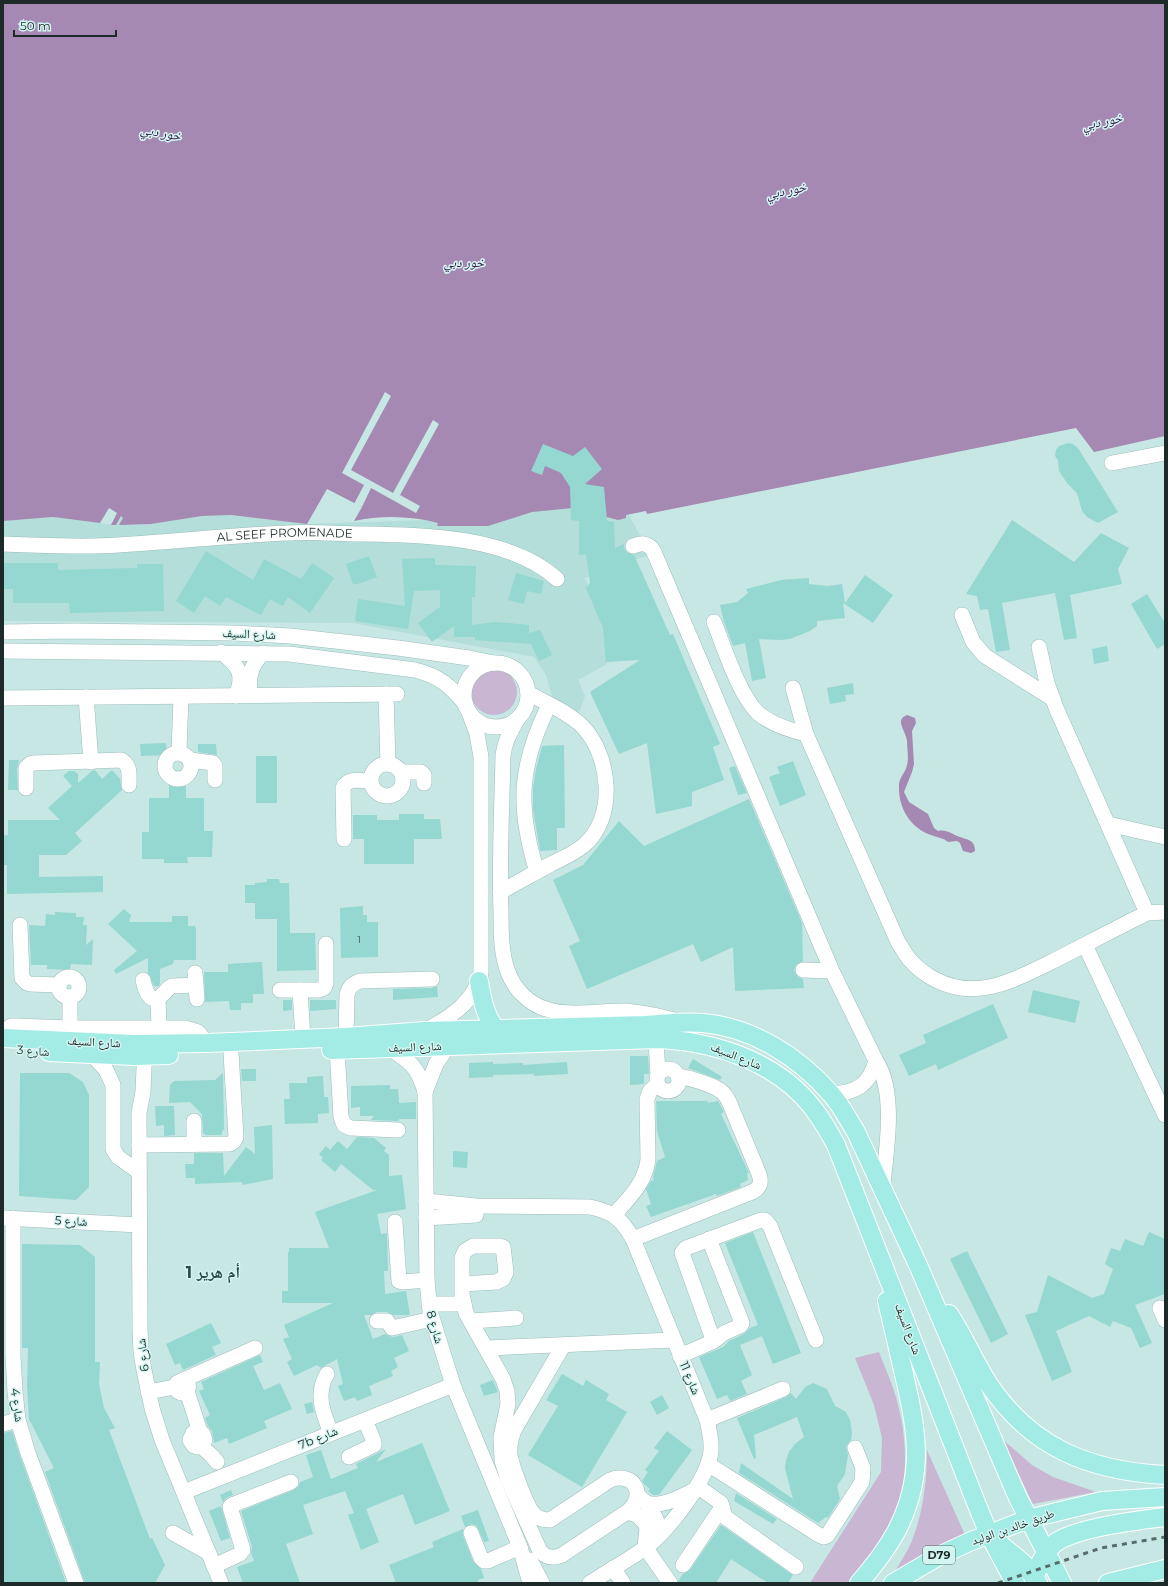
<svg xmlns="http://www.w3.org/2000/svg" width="1168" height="1586" viewBox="0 0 1168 1586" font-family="Montserrat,'Noto Naskh Arabic',sans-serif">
<rect width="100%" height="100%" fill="#c6e7e3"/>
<!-- built -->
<path fill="#b3ded9" d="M588,442L651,555L615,565L585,578L603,620L607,664L578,680L585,696L580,710L570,713L557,704L552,696L546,675L534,657L353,623L3,621V521L53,517L115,525L120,516L123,518L120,525L151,524L202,516L231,515L307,524L486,518Z"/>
<!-- green -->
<path fill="#c9b6d3" d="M471 692a23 23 0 1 1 46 0a23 23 0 1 1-46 0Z
M879,1352C884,1366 891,1380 895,1394C911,1448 909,1499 880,1547C872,1560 861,1571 851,1583H810L881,1472L882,1438L874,1405L855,1358Z
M1001,1438L1032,1465L1053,1477L1096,1492L1033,1504Z
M927,1450L965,1535L896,1570C901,1561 907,1552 911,1543C923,1514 927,1482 927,1450Z"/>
<!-- water -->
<path fill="#a589b3" d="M3,3H1165V436L1094,452L1076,428L647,514L646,511L626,515V518L618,520L573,508L532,512L488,526H437L438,523C411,516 382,515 354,521L362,507L327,489L307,524L231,515L202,516L151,524L119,525L123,518L121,516L116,525H111L117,513L109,508L100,523L53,517L3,521Z
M907,715L915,718L916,723L912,731L914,764L912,772L904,792L909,802L928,814L934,828L938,831C947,829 951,834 960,837C968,840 975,840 975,851L971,853L963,851L960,843L957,841C954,841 950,842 948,842C946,841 945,839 943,839C938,837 933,836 928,834C908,825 898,806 899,784C900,776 906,772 907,765C909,758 907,748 907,741C906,731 894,720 907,715Z"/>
<!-- pier -->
<path fill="#c6e7e3" d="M385,392L391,396L351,470L393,493L433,420L439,424L400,495L420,506L416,513L371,488L362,507L354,504L364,485L342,473Z"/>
<!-- building -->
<path fill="#95d7d1" d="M1068,443L1073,444L1078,448L1118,512L1098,523L1087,517L1082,511L1077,493L1067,483L1059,471L1058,460L1055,456L1056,450L1059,446Z
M543,444L573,456L585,447L602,469L585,484L604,487L607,521L614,522L615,548L624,544V549L627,553L634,555L670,635L673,634L720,744L713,747L724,780L692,792V806L656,814L647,743L619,754L590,692L640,660L606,662L603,628L586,588L590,583L586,554L579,555V521L571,520L570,487L561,473L545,466L542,475L531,471Z
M1012,520L1074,562L1101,533L1129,548L1118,569L1122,584L1070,595L1077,638L1064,640L1055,593L1002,603L1010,650L996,652L988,609L980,610L977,596L966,594Z
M206,551L253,580L264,559L301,579L312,563L334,578L310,613L288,597L283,606L270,599L261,615L226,597L220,606L205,596L194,613L176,601Z
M369,556L377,577L358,584H353L346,564Z
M435,558V565L476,566L475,597H472V625L496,622L529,625V633L540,630L552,655L539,661L531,644L475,640V637H454V626L432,642L418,623L440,607V590L414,591L408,629L355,621L358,599L405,606L402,559Z
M3,563H58V570L137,568V564H163L164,611L70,613L69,603H13V589H3Z
M516,573L544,581L541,594L527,591L524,604L508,600Z
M865,575L893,595L873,623L843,603L845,618L817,621V626L810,631L790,639L780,640L759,639L766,678L752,681L745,643L733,646L724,622L720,605L737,602L748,593L746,589L754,587L781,580L809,578V584L827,586L842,584L845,603Z
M1147,594L1165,623V644L1157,649L1131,604Z
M1107,646L1109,661L1094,664L1092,649Z
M853,683L854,694L845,695L846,701L830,704L827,688Z
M166,743L167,755L141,756L140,744Z
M198,744H216L217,755L198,752Z
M564,745L565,828H557V850L540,851L533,809V788L536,769L542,746Z
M256,756H277V803H256Z
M9,760H19L17,768L18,790H8Z
M793,761L806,795L780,806L769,777L780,773L777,767Z
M735,766L747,793L738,795L729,768Z
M95,770L102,779L112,770L120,779L122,790L75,833L82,841L66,855H39V877L103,876V892L7,894V865H4V835H8V820H60L48,808L72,786L63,776L69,771H74L78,774V783L92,771Z
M169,783H182V786H186V798H204V831H213L212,857H187L188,863H164V859H142V832H149V798H169Z
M749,799L802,923L803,961L796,965L794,970L798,977L803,979L804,988L735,991L733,947L701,962L693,944L587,989L569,946L580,941L553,880L583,865L619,821L644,846Z
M399,814H424V819H440L442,839H414V864H364V839H353V815H377V820H399Z
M267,879H279L280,883H289L290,933H315L316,970L277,971V919H255V903H245V885H255V883L267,882Z
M363,906V915H367V922H378V957L341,958L340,908Z
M124,909L131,915L129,922H172V916H188V926H195L196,930V960H174L173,964L160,969V984L159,986H154L148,973V958L116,974L114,970L137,951L108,924Z
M55,912L76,913V917H84L83,925H87L86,945L93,939L92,965L71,964L70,970L47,969V965H31L29,925L45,926L46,914L55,915Z
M262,962L264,994H253V1003H241V1010H230L229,1001L205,1002L204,972H228V964Z
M437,986L438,997L393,1000V989L432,988Z
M1033,990L1080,1001L1075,1023L1028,1012Z
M283,1000H292V1010L283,1011Z
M310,1000H336V1009L310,1011Z
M993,1004L1008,1038L938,1070L936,1064L909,1076L899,1055L926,1043L923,1035Z
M630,1056H648L649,1074H644V1084L630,1085Z
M693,1059L722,1077L720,1080L688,1068Z
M493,1062V1064L523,1063V1065L567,1062L568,1074L534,1076V1074L493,1075V1077L469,1078V1063Z
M241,1069H256V1081H242Z
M20,1073H69L83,1082L89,1095V1187L76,1200L19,1196Z
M223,1073L224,1129L222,1132V1135H206L203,1133L202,1114L190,1102L169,1103L170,1085L174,1081L215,1080Z
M323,1076L324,1097H328L329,1113L318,1114V1123L285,1124L284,1099H290L289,1083H307V1077Z
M390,1085V1089H398L399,1103L416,1102V1119H399V1121L371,1120L374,1116H360V1107L351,1108V1086Z
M656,1101H708L707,1103L718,1101L724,1112L721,1114L749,1173H747L748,1180L740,1184L741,1187L717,1196L716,1194L651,1217L646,1206L651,1204L646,1189L651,1181L654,1180L653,1177L657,1161L665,1157L657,1131Z
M155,1106H174L175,1135L164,1136V1125L156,1126Z
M272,1125L273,1179L242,1185V1182L195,1184V1178H186L185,1164H194V1153H223L224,1176L246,1147L255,1154L254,1127Z
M357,1137L374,1138L386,1148L384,1151L389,1155V1176L402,1175L406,1209L377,1214L381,1234L387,1233L388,1271H384L385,1294L406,1291L410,1315H393L387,1312H377L371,1315H364L373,1339L385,1334L389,1336L394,1337L402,1335L409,1351L394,1358L398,1367L391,1371L393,1376L369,1386L372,1395L357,1401L355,1397L344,1401L338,1386L343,1384L337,1359L321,1368L317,1365L294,1376L287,1362L292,1359L283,1339L289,1337L284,1325L333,1303H282V1291H288V1252H289V1248H329L315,1212L377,1190H373L341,1164L335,1172L321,1160L323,1158L319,1154L326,1146L330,1150L338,1141L347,1149Z
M453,1151L468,1152L467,1168L453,1167Z
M753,1232L801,1353L773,1364L762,1336L740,1345L752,1375L741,1381L747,1394L730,1401L727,1395L717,1399L699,1357L723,1347L729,1341L744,1334L750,1328L758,1325L725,1243Z
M1149,1232L1165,1239V1294L1135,1305L1152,1343L1140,1348L1131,1328L1113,1321L1110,1327L1089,1316L1056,1331L1072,1372L1052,1381L1025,1315L1037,1312L1048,1275L1092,1298L1104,1294L1113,1269L1105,1264L1111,1248L1120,1251L1125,1239L1143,1246Z
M3,1244H4L3,1348Z
M22,1244L80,1245L95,1257V1362H100L99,1384L104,1408L115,1428L109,1430L150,1539L152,1538L165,1565L155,1583H85L45,1472L54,1468L29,1419L27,1386L28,1348H22Z
M967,1251L1008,1334L991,1343L950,1259Z
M211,1323L221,1343L212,1347L216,1355L183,1370L180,1363L175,1365L166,1344Z
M260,1355L263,1362L253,1366L264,1390L280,1383L292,1409L264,1421L267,1428L229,1444L227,1438L214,1443L212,1431L208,1426L205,1418L210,1415L199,1391L204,1389L201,1382Z
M562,1374L583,1386L586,1380L609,1394L606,1400L627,1412L582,1487L528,1455L558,1406L546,1400Z
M493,1380L498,1392L484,1396L480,1385Z
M813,1383L827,1389L835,1406L846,1412L850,1420L852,1433L851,1440L846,1446L848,1455L845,1474L837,1486L840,1499L828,1518L826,1517L818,1523L739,1473L741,1463L793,1499L785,1468L786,1460L789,1452L795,1444L804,1437L797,1417L754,1435L756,1458L754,1459L737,1418L786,1397L791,1393L796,1399L805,1387Z
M662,1395L669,1408L657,1415L650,1402Z
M312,1402L314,1412L307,1414L304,1404Z
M12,1431L20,1456L66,1583H3V1433Z
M667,1431L692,1450L659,1495H653L648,1491L650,1489L644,1484L642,1481L648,1472L645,1470L659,1451L654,1448Z
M422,1443L450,1511L415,1525L403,1494L366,1509L379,1542L361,1550L348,1515L354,1513L345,1491L303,1505L313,1534L286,1544L300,1583H243L237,1567L254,1561L251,1553L252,1547L241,1511L294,1490L298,1487L300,1482L313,1477L306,1455L321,1450L331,1479L358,1468L356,1464L386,1449L376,1462Z
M231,1490L233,1495L226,1498L223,1502L220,1495Z
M736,1493L777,1519L773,1524L734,1501Z
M221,1506L230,1538L221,1541L209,1511Z
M478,1510L489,1541L484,1542L477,1526L472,1524L465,1527L461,1516Z
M721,1525L793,1575L788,1583H768L731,1559L716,1583H679L678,1581L683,1574L690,1570Z
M463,1529V1536L473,1561L481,1569L484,1578L478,1580L479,1583H396L389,1565L434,1547L432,1542Z"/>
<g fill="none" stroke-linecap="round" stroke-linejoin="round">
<defs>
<g id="minor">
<path d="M1112,463L1165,453"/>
<path id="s1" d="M3,544C41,545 80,548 118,545C175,542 231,535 287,533C313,531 338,534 363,534C423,535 510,536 557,579"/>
<path d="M633,546C641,543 647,542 653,550L832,971L876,1061C897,1093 886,1154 882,1191"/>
<path d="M962,615L973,642L985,656L1053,699"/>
<path d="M714,622C724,647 739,695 758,713C771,724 789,730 806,734"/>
<path d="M3,632L73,631L234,633L290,636L398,648L469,658L494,663"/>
<path d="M1039,647L1047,683L1057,710L1147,913"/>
<path d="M3,651L289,654L415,670C439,676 451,686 466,705"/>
<path d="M221,652C239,666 245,674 236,696"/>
<circle cx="496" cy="695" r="32"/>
<path d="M793,688L806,734L898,942C902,948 905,954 910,960C917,968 926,975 936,980C977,1001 1014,980 1051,962C1079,948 1107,933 1135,919L1147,913L1165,912"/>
<path d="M250,693C248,675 251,666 263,653"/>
<path d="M386,694L388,764"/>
<path d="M86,697L91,762"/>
<path d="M3,698L397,694"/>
<path d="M518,718C511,731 505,740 503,755C502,807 499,860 501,912C501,932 501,954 508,972C514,989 529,1004 546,1009C570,1017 599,1011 624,1011C642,1012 658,1016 675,1020"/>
<path d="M179,752L181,697"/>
<circle cx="178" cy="766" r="13"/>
<path d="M190,760L213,763L215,766V780"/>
<circle cx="387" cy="780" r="16"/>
<path d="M401,772H421L424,775V783"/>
<path d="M26,788V768L30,764L33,763L121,760C131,765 129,775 129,785"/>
<path d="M1108,824L1165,837"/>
<path d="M344,839L343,788C348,777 360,781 370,781"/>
<path d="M537,872C517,807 519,766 549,705"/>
<path d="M500,892C517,883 534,873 551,864C561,859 573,854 583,846C617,819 611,755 582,726C568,712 544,702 528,693"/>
<path d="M20,925L22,978L27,983L30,984L59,985"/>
<path d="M1085,945L1165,1115"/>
<path d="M803,970L832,971"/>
<path d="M195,973L197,999"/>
<circle cx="69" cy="987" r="10"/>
<path d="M143,980C145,989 150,1007 162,995C166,992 167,988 172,986L196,985"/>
<path d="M280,990H319L324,988L326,983V944"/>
<path d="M300,990L303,1039"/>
<path d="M70,997V1028"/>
<path d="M158,999L159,1027"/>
<path d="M425,1031C450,1017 474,1003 481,973V757L477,734L469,712"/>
<path d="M3,1032L11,1026H16L70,1028H185L198,1032L207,1043"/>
<path d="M346,1037L347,995C349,987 352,984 360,981L432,979"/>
<path d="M656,1039L658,1075"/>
<path d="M145,1045L143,1092L139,1113L140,1327L141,1352L144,1370L152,1408L162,1440L221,1583"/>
<path d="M389,1048C410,1061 418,1067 425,1092L427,1280L430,1311L453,1385L520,1547L530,1583"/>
<path d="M337,1049L341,1117L344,1125L351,1128L398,1130"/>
<path d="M92,1055L106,1070L113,1085V1149L118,1157L139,1172"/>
<circle cx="668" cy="1080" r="11"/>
<path d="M425,1092L436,1064L448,1046"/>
<path d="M831,1094C855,1093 869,1086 876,1061"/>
<path d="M194,1144V1121"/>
<path d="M139,1145L230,1144L234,1141L236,1137L231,1053"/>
<path d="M426,1201L476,1206L590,1207C613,1212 622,1219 633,1239L707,1420C709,1430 712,1440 711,1451C708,1480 668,1531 645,1548C627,1561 608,1571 590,1583"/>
<path d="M614,1215C629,1198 645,1183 648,1160L647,1099L650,1091L657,1085"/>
<path d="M4,1218L139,1225"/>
<path d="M13,1218V1356L15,1391L18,1420L28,1453L76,1583"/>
<path d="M426,1218L476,1215"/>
<path d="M395,1222L399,1281L402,1282L427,1280"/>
<path d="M633,1239L752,1192C760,1188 762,1183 759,1174L730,1104C728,1099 725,1094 721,1091C711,1084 690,1078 678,1076"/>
<path d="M462,1284L496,1282L503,1279L506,1272L503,1247L500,1246H473L465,1251L462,1258V1294L466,1313L503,1379L507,1391L508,1404L501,1437L502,1460L508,1480L540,1551C547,1558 553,1559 562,1555L627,1512C647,1496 635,1471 610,1480L550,1520C544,1520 538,1519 533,1513C526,1505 512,1466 510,1455C509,1446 511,1438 514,1430L563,1346"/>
<path d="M429,1304H464"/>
<path d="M1160,1308L1165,1320"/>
<path d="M377,1321H387L392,1328L432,1319"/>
<path d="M471,1321L516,1318"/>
<path d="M711,1334L682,1253L686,1248L761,1220H765L770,1226L816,1340"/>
<path d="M487,1348L674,1340"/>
<path d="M680,1356L714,1341L724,1333L740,1326L742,1323L709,1239"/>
<path d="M327,1374C315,1394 323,1413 331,1433"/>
<path d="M183,1380L255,1348"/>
<path d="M187,1391C181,1396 174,1391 177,1383L183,1380C188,1382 190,1386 187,1391L200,1432"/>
<path d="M148,1392L175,1387"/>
<path d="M707,1420L783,1389"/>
<path d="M3,1424L18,1420"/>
<path d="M201,1446L205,1440L203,1434L200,1432L193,1433L190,1440L194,1446L197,1447L201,1446L211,1455L217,1462"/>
<path d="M349,1457L374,1445V1442L365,1420"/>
<path d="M708,1464L819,1535L824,1537L827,1536L862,1482L863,1468L855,1448"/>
<path d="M697,1486L721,1503L725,1517L796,1567"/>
<path d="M184,1492L453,1385"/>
<path d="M638,1495C640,1497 642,1500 645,1502C658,1509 681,1497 692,1491"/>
<path d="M646,1502L655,1517L661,1533"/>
<path d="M627,1512L637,1515L645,1523L647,1529L645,1547L670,1583"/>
<path d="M173,1533L209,1553"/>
<path d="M471,1533L481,1558L484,1561H488L520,1547"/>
<path d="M530,1560L542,1583"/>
<path d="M683,1565L722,1507"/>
<path d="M214,1566L240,1554L243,1550L230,1507L232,1505L291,1482"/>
<path d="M613,1568L623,1583"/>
</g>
<path id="major" d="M479,981C482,1001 486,1020 501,1036
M3,1038L134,1044L207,1043L346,1037L425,1031L645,1025C665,1024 683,1021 703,1023C752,1027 799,1057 831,1094C841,1105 848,1119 856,1132L918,1265L1018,1498L1062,1583
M331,1050L656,1039C714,1041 776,1061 813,1108C822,1120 829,1132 836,1145L977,1505L989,1534L1015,1583
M49,1052L134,1056L169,1055
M949,1314C964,1337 974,1361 988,1383C1031,1448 1090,1471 1165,1475
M994,1539L1023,1563L1038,1583
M859,1583C873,1567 886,1550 896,1532C927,1473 916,1426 902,1366C897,1344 892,1322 887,1301
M893,1583L939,1556L969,1542L1028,1519L1102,1501L1165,1497
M1034,1583C1036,1569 1044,1552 1055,1543C1075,1528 1139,1520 1165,1517
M1108,1583L1165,1569"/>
</defs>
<!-- minor casing -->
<use href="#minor" stroke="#9dbeba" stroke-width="16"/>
<!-- major casing -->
<use href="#major" stroke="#fff" stroke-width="20"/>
<!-- minor -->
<use href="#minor" stroke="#fff" stroke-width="15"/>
<!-- major -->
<use href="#major" stroke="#a3ece6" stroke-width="18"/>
<!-- rail -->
<path stroke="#586c6a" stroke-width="3" stroke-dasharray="5 5" stroke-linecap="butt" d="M998,1583L1101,1548L1165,1537"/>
</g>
<g text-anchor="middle" stroke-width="3" stroke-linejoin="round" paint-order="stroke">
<!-- number labels -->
<g font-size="10" fill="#3b5553">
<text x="359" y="943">1</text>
</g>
<!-- shield labels -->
<rect fill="#d3f5f1" stroke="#546765" stroke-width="1" x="923" y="1546" width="32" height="18" rx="3"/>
<g font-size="11" font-weight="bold" fill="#1d2a29">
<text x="939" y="1559">D79</text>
</g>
<!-- street labels -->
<g font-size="12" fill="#1d2a29" stroke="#d3f5f1">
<text dy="4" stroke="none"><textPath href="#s1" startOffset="282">AL SEEF PROMENADE</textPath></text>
<text transform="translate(249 634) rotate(2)" y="4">شارع السيف</text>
<text transform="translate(94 1042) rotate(3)" y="4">شارع السيف</text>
<text transform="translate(415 1047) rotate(-2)" y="4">شارع السيف</text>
<text transform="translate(33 1051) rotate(4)" y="4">شارع 3</text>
<text transform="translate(736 1056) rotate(22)" y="4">شارع السيف</text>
<text transform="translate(71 1221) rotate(3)" y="4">شارع 5</text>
<text transform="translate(435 1327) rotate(74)" y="4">شارع 8</text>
<text transform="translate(908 1329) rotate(69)" y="4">شارع السيف</text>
<text transform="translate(143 1355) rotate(-96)" y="4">شارع 6</text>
<text transform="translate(690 1378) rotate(67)" y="4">شارع 11</text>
<text transform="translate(17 1405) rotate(82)" y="4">شارع 4</text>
<text transform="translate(318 1438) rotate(-22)" y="4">7b شارع</text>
<text transform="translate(1013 1527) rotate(-19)" y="4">طريق خالد بن الوليد</text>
</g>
<!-- water labels -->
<g font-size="13" font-style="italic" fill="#3c174b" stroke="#d3f5f1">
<text transform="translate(1102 121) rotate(-12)" y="5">خور دبي</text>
<text transform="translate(161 132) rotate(10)" y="5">خور دبي</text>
<text transform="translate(786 190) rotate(-12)" y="5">خور دبي</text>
<text x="464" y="267">خور دبي</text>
</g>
<!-- district labels -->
<g font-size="16" font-weight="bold" fill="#2a4845" stroke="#d3f5f1">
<text x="213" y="1278">أم هرير 1</text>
</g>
</g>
<!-- border -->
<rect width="1168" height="1586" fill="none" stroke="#1d2a29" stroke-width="8"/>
<!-- scale -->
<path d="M14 30v6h102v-6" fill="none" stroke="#1d2a29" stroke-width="2"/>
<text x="20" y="30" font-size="12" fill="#1d2a29" stroke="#d3f5f1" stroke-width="3" paint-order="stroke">50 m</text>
</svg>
